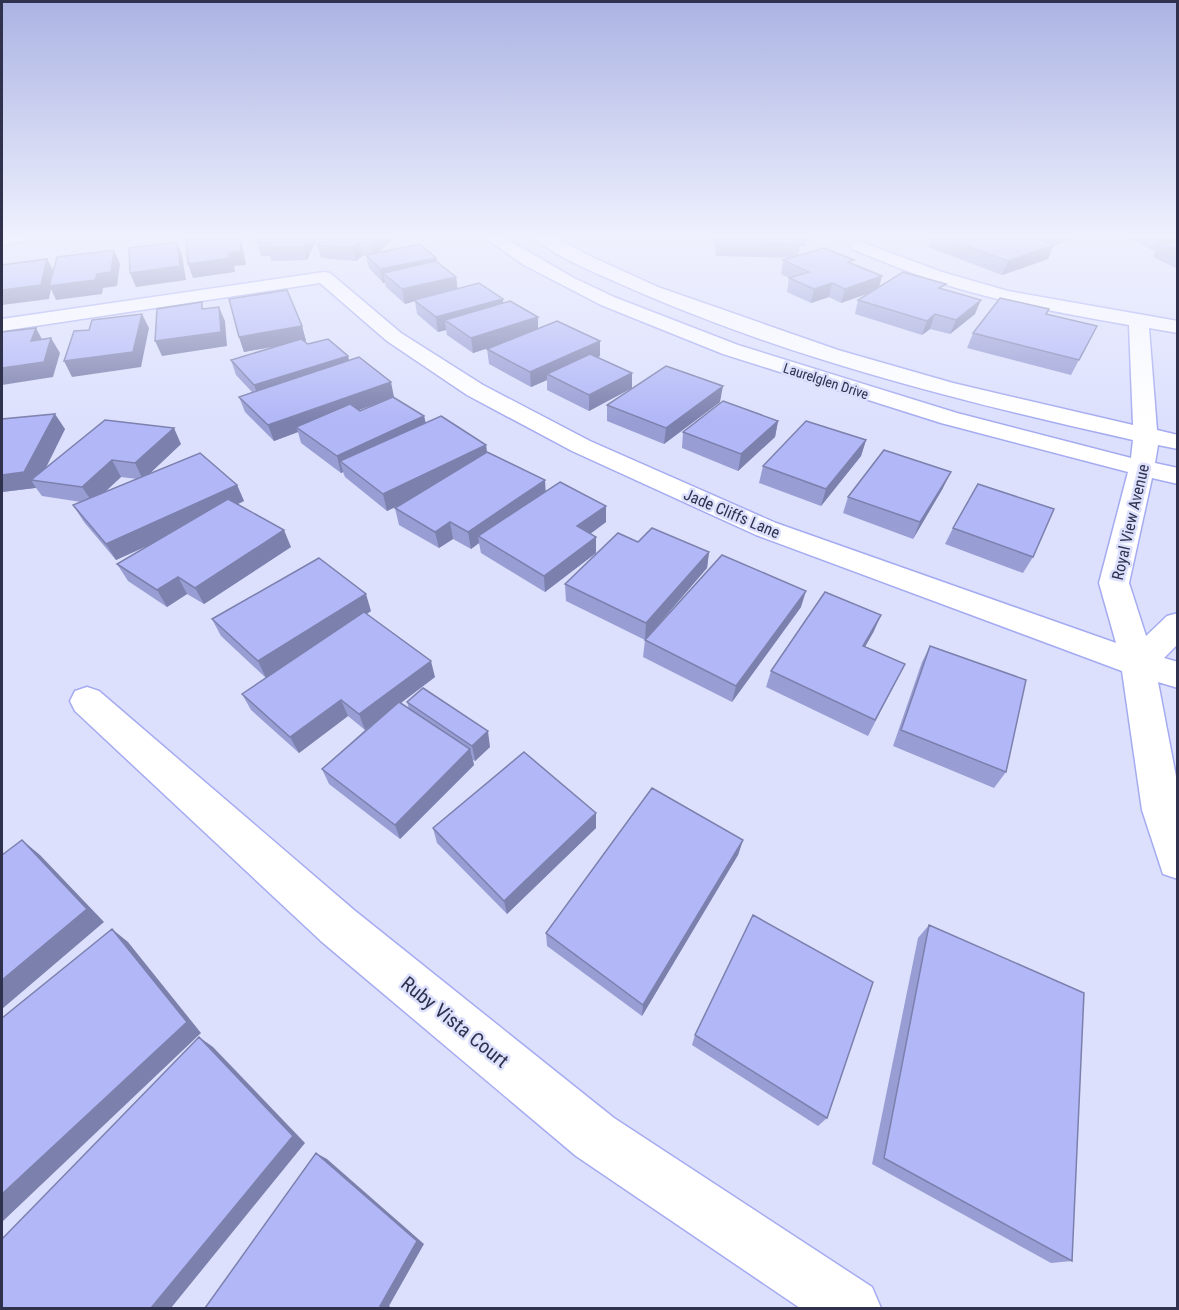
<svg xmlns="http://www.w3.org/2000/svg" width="1179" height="1310" viewBox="0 0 1179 1310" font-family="'Roboto Condensed',sans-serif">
<rect width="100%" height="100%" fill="#dce0fd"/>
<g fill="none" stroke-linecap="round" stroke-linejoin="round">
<defs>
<path id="minor" d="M2,238H27L25,241L2,245Z
M485,238H505L574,278L614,297L738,345L957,413L1131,458L1133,440C958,401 780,356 616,282C596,273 549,254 536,238H556L592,257L658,287L838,350L953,383L1133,425L1129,325C1072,315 1015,305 960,289C923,278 888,264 852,249L850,246L858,241L864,243L942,272L1008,291L1178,321V333L1149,328L1157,430L1178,435V449L1158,445L1155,463L1178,468V484L1152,478L1129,583L1146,636L1167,616L1178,613V644L1164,658L1178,662V688L1158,682L1178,787V879L1163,874L1142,810L1122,671L756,535L572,451L467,395L387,341L320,283L2,331V319L324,272L330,273L401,333L483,385L590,441L776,523L1116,643L1099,583L1128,472L941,423L723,354L601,305L524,265Z
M87,687L99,691L354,910L614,1118L872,1287L881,1308H800L576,1156L322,942L75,711L70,701L75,691Z"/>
</defs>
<!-- minor casing -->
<use href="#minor" stroke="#a5abf1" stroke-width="3"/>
<!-- minor -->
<use href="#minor" fill="#fff" fill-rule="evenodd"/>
</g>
<!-- wall -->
<path fill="#989dd4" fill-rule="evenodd" d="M317,238L307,260L271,261L270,256H261L257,243Z
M325,238H394L378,252L436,258L437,262L456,277L457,289L503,303L538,328L600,356L597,357L632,373V388L589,411L547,390V380L531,387L489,364L487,349L488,348L473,353L447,335L446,330L438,332L417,314L415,301L405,304L386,287L385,283H383L369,268L366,256H362L356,261L321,258L317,245Z
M713,238H807L806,247H800L798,256L853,264L882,276L879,287L944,290L975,314L950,334L930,329L922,335L855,314L858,300L869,293L841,303L829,297L811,303L787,292L789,278L781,274L783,260L792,258L716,256Z
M931,238H1074L1053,246L1048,259L1002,275L928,247Z
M1129,238H1178V269L1153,257L1156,250L1154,251Z
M1046,314L1097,326L1071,375L967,348L973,333Z
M302,326L306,341H304L308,344L349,360L394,397H393L424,416L426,423L486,445L487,452L546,492L606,506V522L590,534L596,553L545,592L481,553L479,543L471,549L453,539L439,548L399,525L395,508L403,503L387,511L345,477L343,472L341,473L301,443L298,432L274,441L245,412L239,397L252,392L236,375L231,360L280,345L244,352L239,337ZM379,403L360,411L359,410Z
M720,402L664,444L607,421V405Z
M2,419L65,429L46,468L181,444L150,473L237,485L244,501L238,504L291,547L204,604L187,594L167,607L128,581L117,564L152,544L116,560L84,522L73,505L81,502L42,496L36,488H35L2,492ZM121,477L137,479L105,492Z
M778,421L775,437L738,471L682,448L683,432Z
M866,440L861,456L821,506L759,483L763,466Z
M943,488L913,539L843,513L848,497Z
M953,528L1033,557L1023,573L945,544Z
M638,542L709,552L707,568L645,640L566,601L565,584Z
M801,607L732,702L643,657L645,640Z
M371,611L367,614L435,677L401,703L409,709L407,702L490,747L475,761L473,760L474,765L400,839L329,784L322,769L365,730L348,716L299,753L251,710L242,694L266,678L221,636L212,619Z
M874,631L865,647L905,664L868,736L766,687L771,671Z
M930,646L1006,772L994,788L893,746L922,662Z
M596,813V828L507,914L437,843L433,828Z
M743,840L738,855L642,1016L547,946L546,933Z
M929,925L1072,1261L1051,1263L872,1164L918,938Z
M695,1035L827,1118L818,1126L692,1045Z"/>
<!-- shaded-wall -->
<path fill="#7c80ad" d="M239,238H240L242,244L246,265L234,266L235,272L193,278L188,264L229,253Z
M307,238H317L307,260L303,247Z
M376,238H394L373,257L371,243Z
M1048,238H1074L1053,246L1048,259L1002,275L1008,261L1044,249Z
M1160,238H1178V248L1160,243L1156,250L1154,251Z
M177,242L182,255L186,280L136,287L130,273Z
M359,242L362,256L356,261L353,248Z
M114,250L120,264L117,286L103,288L102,294L56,300L51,289L49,299L2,305V290L47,259L54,272L97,274Z
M436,258L438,272L383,273L385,283H383L380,269Z
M882,276L878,290L841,303L845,289Z
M456,277L458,291L414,300L415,301L405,304L402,289Z
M832,283L829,297L811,303L814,289Z
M503,299L504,313L445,320L446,330L438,332L436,317Z
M981,300L975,314L950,334L956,320Z
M219,307L225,321L227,346L162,356L155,341Z
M142,314L149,328L141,367L72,377L64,361Z
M935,314L930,329L922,335L927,321Z
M538,317V332L473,353L471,338Z
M302,326L306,341L244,352L239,337Z
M36,328L44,343L31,341Z
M51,338L60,353L53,377L2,385V368Z
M600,341V356L552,377L547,374V380L531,387L530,372Z
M348,356L352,371L260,401L254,385Z
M632,373V388L589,411V395Z
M391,382L394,397L302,431L296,427L298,432L274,441L268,425Z
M723,386L720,402L664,444L666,428Z
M55,414L65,429L39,481L31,480L36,488H35L2,492V475Z
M424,416L427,432L340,461L343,472L341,473L337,456Z
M778,421L775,437L738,471L741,454Z
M174,428L181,444L143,480L135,463Z
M866,440L861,456L821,506L826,489Z
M486,445L488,462L387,511L383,494Z
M112,460L121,477L93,503L82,487Z
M951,472L943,488L913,539L920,522Z
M545,480L546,496L478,536L479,543L471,549L468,532Z
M237,485L244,501L116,560L106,544Z
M606,506V522L578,543L577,526Z
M450,522L453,539L439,548L435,532Z
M284,530L291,547L204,604L195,588Z
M596,537V553L545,592L544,576Z
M709,552L707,568L645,640L646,623Z
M178,577L187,594L167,607L157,590Z
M806,591L801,607L732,702L736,686Z
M366,594L371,611L266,678L258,661Z
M881,615L874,631L856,662L863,646Z
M431,661L435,677L365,730L359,714Z
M341,700L348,716L299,753L290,737Z
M488,731L490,747L475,761L472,746Z
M470,749L474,765L400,839L395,825Z
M596,813V828L507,914L504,901Z
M22,840L40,855L104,922L2,1009V980Z
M743,840L738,855L642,1016L643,1005Z
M112,929L128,942L201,1033L2,1222V1194Z
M199,1037L213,1047L305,1143L171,1308H151Z
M316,1153L327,1159L424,1244L389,1306L392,1308H382L380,1306Z"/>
<!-- building -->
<path fill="#b1b7f7" stroke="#7c80ad" stroke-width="1.5" d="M186,238H239L241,251L229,253L230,258L188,264Z
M260,238H307L303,247L267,248L271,242L257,243Z
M325,238H376L371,243L359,242L353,248L317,245Z
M717,238H798L801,244L717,243Z
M944,238H1033L1054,245L1008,261Z
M177,242L180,266L130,273L129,248Z
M1178,242V252L1160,243Z
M420,244L436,258L380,269L366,255Z
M824,248L854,260L848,262L882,276L845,289L832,283L814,289L789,278L809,272L783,260Z
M114,250L111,272L97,274L95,280L49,286L57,257Z
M47,259L41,285L2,290V265Z
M436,261L456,277L402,289L383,273Z
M903,272L946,284L939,288L981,300L956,320L935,314L927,321L858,300Z
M479,283L503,299L436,317L414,300Z
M287,290L302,326L239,337L229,299Z
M1000,298L1049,309L1046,314L1097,326L1079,360L973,333Z
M510,301L538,317L471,338L445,320Z
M202,302V309L219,307L221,332L155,341L157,309Z
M142,314L133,352L64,361L74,331L89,330L92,320Z
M557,321L600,341L530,372L487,349Z
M36,328L31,341L51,338L44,362L2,368V332Z
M301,339L308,344L328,339L348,356L254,385L231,360Z
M590,354L632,373L589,395L547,374Z
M359,357L391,382L268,425L239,397Z
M666,366L723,386L666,428L607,405Z
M393,397L424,416L337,456L296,427L350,404L360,411Z
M723,401L778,421L741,454L683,432Z
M55,414L24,472L2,475V419Z
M441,416L486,445L383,494L340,461Z
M105,420L174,428L135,463L112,460L82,487L31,480Z
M806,421L866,440L826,489L763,466Z
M884,450L951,472L920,522L848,497Z
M487,452L545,480L468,532L450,522L435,532L395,508Z
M200,453L237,485L106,544L73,505Z
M560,482L606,506L577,526L596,537L544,576L478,536Z
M978,484L1054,509L1033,557L953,528Z
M228,499L284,530L195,588L178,577L157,590L117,564Z
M652,528L709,552L646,623L565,584L618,533L638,542Z
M722,555L806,591L736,686L645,640Z
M319,558L366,594L258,661L212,619Z
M825,592L881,615L863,646L905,664L875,720L771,671Z
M364,612L431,661L359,714L341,700L290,737L242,694Z
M930,646L1026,680L1006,772L901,730Z
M423,688L488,731L472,746L407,702Z
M399,702L470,749L395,825L322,769Z
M524,752L596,813L504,901L433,828Z
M652,788L743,840L643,1005L546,933Z
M22,840L87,909L2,980V855Z
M753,915L873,982L827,1118L695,1035Z
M929,925L1084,993L1072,1261L884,1158Z
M112,929L187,1022L2,1194V1018Z
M199,1037L293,1136L151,1308H2V1239Z
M316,1153L417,1241L380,1306L382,1308H205Z"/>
<!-- sky -->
<linearGradient id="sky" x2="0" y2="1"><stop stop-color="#abb3e3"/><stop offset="0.56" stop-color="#eff1fe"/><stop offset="1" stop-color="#eff1fe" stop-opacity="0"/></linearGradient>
<rect width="1179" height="422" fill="url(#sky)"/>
<g text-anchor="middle" stroke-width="5" stroke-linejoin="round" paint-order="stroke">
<!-- far-street labels -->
<g font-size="14" fill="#2f314d" stroke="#dce0fd">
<text transform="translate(826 381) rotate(18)" y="5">Laurelglen Drive</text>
</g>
<!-- street labels -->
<g font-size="16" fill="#2f314d" stroke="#dce0fd">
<text transform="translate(732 513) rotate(23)" y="6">Jade Cliffs Lane</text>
<text transform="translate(1130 522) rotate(-77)" y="6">Royal View Avenue</text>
</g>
<!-- near-street labels -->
<g font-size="20" fill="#2f314d" stroke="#dce0fd">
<text transform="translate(455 1022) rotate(39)" y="7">Ruby Vista Court</text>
</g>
</g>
<!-- border -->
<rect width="1179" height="1310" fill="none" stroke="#2f314d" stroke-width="6"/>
</svg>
